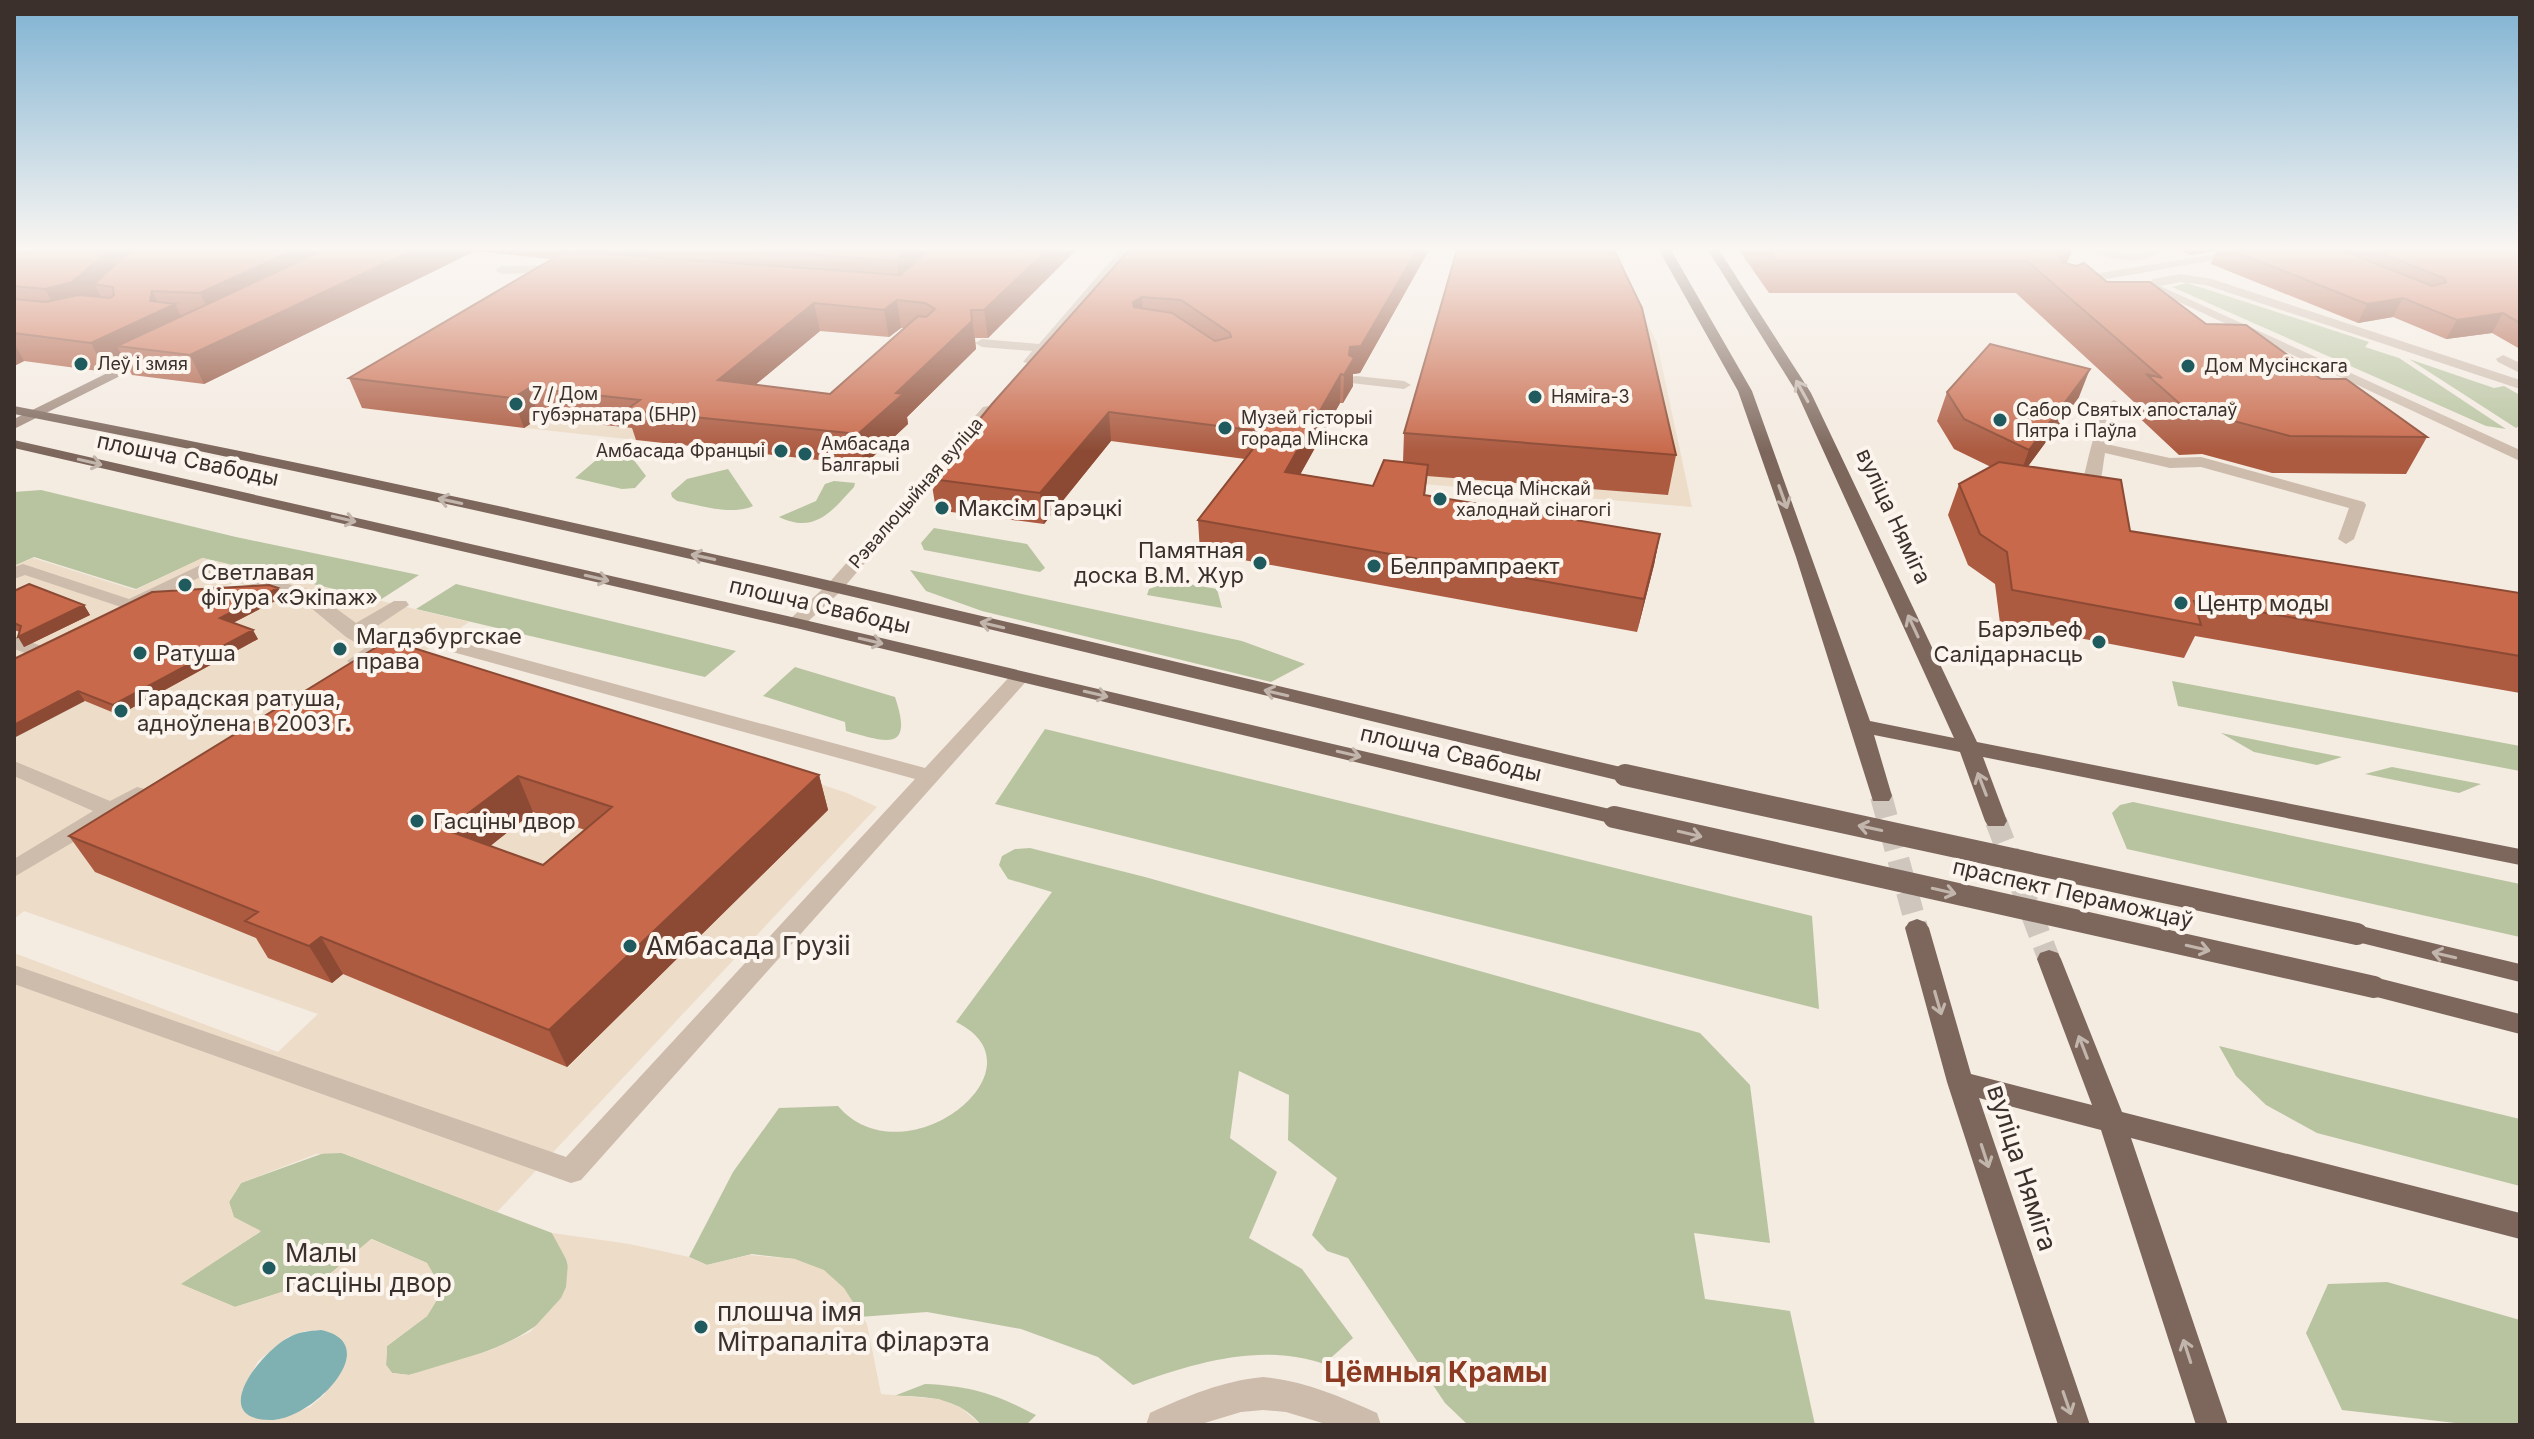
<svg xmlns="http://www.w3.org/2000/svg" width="2534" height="1439" viewBox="0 0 2534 1439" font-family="Inter,sans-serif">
<rect width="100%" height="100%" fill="#f4ebe1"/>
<!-- green -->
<path fill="#b8c4a0" d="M2187,283L2369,342L2365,347L2399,358L2506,429L2486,426L2172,287Z
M2409,359L2494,388L2504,386L2520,395V425L2516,428Z
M622,450L627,451L646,476L635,488L622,489L575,478L602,455Z
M728,469L753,506C731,516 700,505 677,501L672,497L671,493L687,479Z
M834,481L855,483L854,487C831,512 815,534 779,517L816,501L825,484Z
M41,490L236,537L419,575L380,600L203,558L136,589L34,557L14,566V492Z
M934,528L1027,544L1045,568L1040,572L924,550L921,543Z
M910,570L1242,641L1305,664L1271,682L982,611L926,591Z
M1172,581L1217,589L1222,608L1147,595L1149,589Z
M456,584L736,651L705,677L416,609Z
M795,667L895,697C914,753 886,742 846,731L845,722L763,696Z
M2172,681L2520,746V771L2178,706Z
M1045,729L1812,916L1819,1009L995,804Z
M2221,733L2342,757L2317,765L2254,752Z
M2392,767L2481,784L2459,793L2365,774Z
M2133,802L2520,884V937L2127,849L2112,813L2120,805Z
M1030,848L1145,877L1700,1033L1750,1085L1770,1243L1694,1233L1705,1299L1790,1311L1815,1425H1468L1445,1403L1348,1258L1327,1251L1312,1235L1337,1178L1288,1140L1289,1095L1239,1071L1230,1138L1277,1172L1249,1238L1302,1269L1353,1338L1324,1364C1262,1342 1193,1363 1133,1385L1098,1357L1021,1329L927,1312L859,1317L795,1259L752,1254L707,1265L689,1257L733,1172L779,1108L838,1106C904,1183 1051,1068 956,1022L1052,892L1008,879L999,865L1002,856L1015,849Z
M2219,1046L2520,1119V1186L2317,1133L2266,1105L2236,1076Z
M324,1153H342L552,1233C558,1243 567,1255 568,1267C578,1333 455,1363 409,1375L392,1373L386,1365L387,1346L427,1316L438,1298L427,1263L372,1239L325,1278L235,1307L180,1284L260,1232L234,1218L229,1202L241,1183Z
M2387,1282L2520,1320V1425H2473L2342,1410L2306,1333L2328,1284Z
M925,1384C972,1386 995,1394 1036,1415L1026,1425H981C960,1398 926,1396 894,1396Z"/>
<!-- plaza -->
<path fill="#ecdcc8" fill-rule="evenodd" d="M1612,254L1657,343L1692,507L1400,482Z
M557,405L569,421L619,427L636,414L664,418L636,440L524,428Z
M33,558L135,590L202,558L469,622L422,653L847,793L877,807L497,1212L342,1153L316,1154L241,1183L229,1202L234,1217L261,1231L181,1284L235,1307L325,1278L371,1239L427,1263L436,1278L438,1298L427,1316L387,1346L386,1365L392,1373L409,1375L491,1350L530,1332L561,1298L566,1287L568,1263L552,1233L629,1244L689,1257L707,1265L749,1255L795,1259L824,1270L844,1288L867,1324L881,1394L939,1399L960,1407L981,1425H14V953L278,1052L318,1014L24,911L14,919V738L85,701L119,715L225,627L280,597L235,582L14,684V566ZM404,675L828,811L343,974L332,983L281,948ZM321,1330L325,1394L310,1407L275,1420L259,1419L248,1414L242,1391L258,1361L288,1337L305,1331Z
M533,812L626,843L563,898L403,844Z"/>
<!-- water -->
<path fill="#7fb0b2" d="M321,1330C387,1344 311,1421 270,1420C208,1419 260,1354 286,1339C297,1332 308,1331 321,1330Z"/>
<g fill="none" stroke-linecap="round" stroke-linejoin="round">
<!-- primary-tunnel -->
<path stroke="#cfc6bd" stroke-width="22" stroke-dasharray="22 11" stroke-linecap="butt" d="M1881,796L1917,928
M1996,821L2049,959"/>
<!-- lane -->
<path fill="#cdbbac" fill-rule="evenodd" d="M1120,250H1132L1035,365L1023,362L1032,351L982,347L975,343L982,339L1039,344Z
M2093,250L2136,253L2162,250C2144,266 2112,262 2093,250Z
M561,265L567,269L565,272L501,274L495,270L501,266Z
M2180,274L2212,279L2520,380V389L2206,285L2180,282L2160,286L2520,450V461L2147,287L2153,279Z
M2503,355L2520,363V373L2498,362L2496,359Z
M1356,376L1404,381L1411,385L1404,389L1351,383V377Z
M2114,400L2121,404L2106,444L2170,458L2201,457L2364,502L2366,505L2354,539L2346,544L2338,539L2349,508L2201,467L2170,468L2105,453C2102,469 2102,497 2085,504L2079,502L2077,499C2087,478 2094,408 2114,400Z
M988,406L995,410L993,413L840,592L802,627H790L787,623L790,619L828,584L983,407Z
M456,641L925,768L1013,673H1027L1030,677L581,1180L571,1183L14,984V965L566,1157L915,779L449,651L447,647Z"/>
<!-- street -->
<path fill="#cdbbac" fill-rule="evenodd" d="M2242,250H2271L2090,282L2078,288L2072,284L2087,275Z
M207,562L311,590L356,623L394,601H406L409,605L368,632L386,648L356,667L347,661L365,648L346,637L299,598L209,573L130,610L25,575L14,579V567L23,564L129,599Z
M14,636L44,647L46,651L37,657L14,649Z
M14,761L110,801L137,787L145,789L148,794L119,815L14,877V859L93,811L14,776Z
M1263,1377C1304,1381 1339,1396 1377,1413L1381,1425H1329L1286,1412L1263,1410L1241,1412L1198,1425H1146L1150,1413C1187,1396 1222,1381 1263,1377Z"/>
<!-- secondary -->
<path fill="#a18a7d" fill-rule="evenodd" d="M148,353L160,356L14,429V419Z"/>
<!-- primary -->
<path fill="#7d675c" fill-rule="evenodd" d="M1659,250H1671L1752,391L1870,721L1954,738L1797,393L1708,250H1719L1811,393L1977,742L2520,849V865L1983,757L2007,821L2004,826H1988L1985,821L1960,752L1874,735L1892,796L1889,801H1873L1796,557L1738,391Z
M14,406C555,510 1089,642 1625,768L1636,775L1625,782C1089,654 555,519 14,414Z
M14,440L796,618L1614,810L1622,812L1625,817L1622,822L1614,824L796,628L14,448Z
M1917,919L1925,922L1929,928L1971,1074L2092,1105L2037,959L2040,953L2049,950L2058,953L2061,959L2122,1112L2520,1213V1239L2131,1138L2228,1425H2196L2101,1130L1979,1098L2090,1425H2058L1947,1082L1905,928L1909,922Z
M2357,925L2520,964V982L2349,940L2345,934L2349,928Z
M2374,977L2520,1014V1034L2365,994L2362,987L2365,980Z"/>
<!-- primary-bridge -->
<path stroke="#7d675c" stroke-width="22" d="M1625,775L2357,934
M1614,817L2374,987"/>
</g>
<!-- wall -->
<path fill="#ac5a40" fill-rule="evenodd" d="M14,250H1076L988,338H975L976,349L907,417L908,424L864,465L636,440L632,428L539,418L524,428L362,408L349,378L552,259L475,251L204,384L132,375L125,362L106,372L24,361L14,366ZM901,328H904L830,394L755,385L820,331L889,337Z
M1129,250H1429L1360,373L1353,374V386L1343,403H1340L1300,474L1373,486L1403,462L1404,433L1676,455L1668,495L1427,476L1425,495L1660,534L1654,565L1637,632L1200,552L1198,520L1245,459L1111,441L1044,524L936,510L931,479Z
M1739,250H2068L2067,264L2206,324L2321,379L2427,437L2406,474L2272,473L2202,454L2179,455L2131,410L2134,402L2016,293H1769Z
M2179,250H2520V349L2492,333L2446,339L2393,317L2358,323L2211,264L2216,251L2191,255Z
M1947,392L2079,397L2028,466L2130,531L2520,593V693L2195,636L2184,658L2000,623L1995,584L1968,565L1948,515L1959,484L1991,467L1954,449L1937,421Z
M278,588L283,597L233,623L258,639L119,715L85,701L14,659Z
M14,591L84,605L90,615L24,647L20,632L14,630Z
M388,640L819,775L828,810L567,1067L343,974L332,983L268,958L256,938L95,872L69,836ZM533,812L585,830L543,865L490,846Z"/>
<!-- shaded-wall -->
<path fill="#8c4a34" d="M110,250H152L94,284L101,296L60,316L45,289Z
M294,250H359L213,320L200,293Z
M413,250L475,251L204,384L190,355Z
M625,250H650L651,254L629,266Z
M908,250H924L926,263L901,288L897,261Z
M1047,250H1076L988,338L984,310Z
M1417,250H1429L1360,373L1353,374V386L1343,403L1344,375L1350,347Z
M2193,250H2217L2191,255Z
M2071,252L2059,284L2060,257Z
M152,291L162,311L175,304L189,332L117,346L125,362L106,372L91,343L150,301Z
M1142,297L1143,323L1134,329L1133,302Z
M2403,298L2393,317L2358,323L2367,304Z
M897,300L901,328L889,337L884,310Z
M814,303L820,331L725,410L718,380Z
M971,310L976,349L907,417L908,424L864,465L858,434Z
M2503,313L2492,333L2446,339L2457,320Z
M14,343L24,361L14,366Z
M2090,369L2079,397L2018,480L2029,450Z
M1341,374L1340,403L1285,502V472Z
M529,388L539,418L524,428L513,398Z
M1109,412L1111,441L1044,524L1040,493Z
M1660,534L1654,565L1637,632L1644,599Z
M278,588L283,597L225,627L220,618Z
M84,605L90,615L24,647L18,637Z
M253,630L258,639L119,715L113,705Z
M78,691L85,701L14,738V725Z
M819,775L828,810L567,1067L549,1030Z
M518,776L533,812L464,867L446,830Z
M321,937L343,974L332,983L309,946Z"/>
<!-- building -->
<path fill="#c8694b" stroke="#8c4a34" stroke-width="2" fill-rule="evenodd" d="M14,250L31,252L34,250H110L72,282L45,289L14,286Z
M132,250H294L200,293L152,291L150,301L175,304L91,343L14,333V299L46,302L78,295L110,298L114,295L113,287L94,284Z
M324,250H413L190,355L117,346Z
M756,250H908L897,261Z
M929,250H1047L984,310H971L972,321L896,393L903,394L858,434L626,410L640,400L529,388L513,398L349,378L566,251L900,275ZM897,300L925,303L935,309L926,317L918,316L830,394L718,380L814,303L884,310Z
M1129,250H1417L1361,346L1350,347L1349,355L1354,358L1344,375L1341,374L1285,472L1373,486L1384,460L1428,465L1424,495L1660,534L1644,599L1198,520L1266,432L1109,412L1040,493L931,479L992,404ZM1142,297L1181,300L1230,333L1231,337L1215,341L1172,313L1134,307L1133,302Z
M1457,250H1614L1642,308L1676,455L1404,433Z
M1769,250H2068L2071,252L2060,257L2061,262L2076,266L2084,263L2107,282H2150L2206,324L2246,325L2321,379H2346L2427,437L2290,436L2219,417H2195L2146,374L2162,378L2027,261H1777Z
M2231,250H2341L2432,286L2446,282L2444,278L2373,250H2520V323L2503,313L2457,320L2403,298L2367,304Z
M1990,344L2090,369L2029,450L1964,419L1947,392Z
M1999,462L2121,480L2130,531L2520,593V656L2194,601L2201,625L2012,590L2007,552L1980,534L1959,484Z
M29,584L84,605L18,637L21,626L14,623V591Z
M269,585L278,588L220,618L253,630L113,705L78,691L14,725V659L152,592Z
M388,640L819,775L549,1030L321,937L309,946L245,921L258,912L69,836ZM518,776L612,807L543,865L446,830Z"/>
<!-- one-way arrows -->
<defs><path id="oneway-shaft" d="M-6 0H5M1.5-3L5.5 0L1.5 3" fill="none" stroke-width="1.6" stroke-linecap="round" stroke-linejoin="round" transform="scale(2)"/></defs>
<g stroke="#c2b5ac">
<use href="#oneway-shaft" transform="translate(1802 391) rotate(-119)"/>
<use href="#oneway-shaft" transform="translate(90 462) rotate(13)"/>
<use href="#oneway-shaft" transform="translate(1783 497) rotate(70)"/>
<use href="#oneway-shaft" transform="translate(450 501) rotate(-168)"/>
<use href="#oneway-shaft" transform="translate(344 519) rotate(13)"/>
<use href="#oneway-shaft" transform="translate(703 557) rotate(-168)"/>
<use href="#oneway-shaft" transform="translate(597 578) rotate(13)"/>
<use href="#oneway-shaft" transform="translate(992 625) rotate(-167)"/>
<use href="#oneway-shaft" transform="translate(1913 626) rotate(-115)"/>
<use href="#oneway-shaft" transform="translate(871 641) rotate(13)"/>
<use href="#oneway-shaft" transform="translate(1276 693) rotate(-167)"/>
<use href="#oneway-shaft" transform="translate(1096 694) rotate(13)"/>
<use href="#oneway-shaft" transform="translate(1349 754) rotate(13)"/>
<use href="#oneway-shaft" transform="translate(1982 784) rotate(-111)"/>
<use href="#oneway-shaft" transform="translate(1870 828) rotate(-168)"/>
<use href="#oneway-shaft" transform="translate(1690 834) rotate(13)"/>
<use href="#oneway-shaft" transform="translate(1944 891) rotate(13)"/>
<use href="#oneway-shaft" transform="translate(2198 948) rotate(13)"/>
<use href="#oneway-shaft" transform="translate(2444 955) rotate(-167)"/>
<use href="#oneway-shaft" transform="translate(1938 1003) rotate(74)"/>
<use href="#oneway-shaft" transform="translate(2083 1047) rotate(-111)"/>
<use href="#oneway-shaft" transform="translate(1985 1156) rotate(72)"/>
<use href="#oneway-shaft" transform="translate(2187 1351) rotate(-108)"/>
<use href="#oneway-shaft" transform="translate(2067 1403) rotate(71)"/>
</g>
<!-- sky -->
<linearGradient id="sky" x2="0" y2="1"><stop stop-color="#7eb2d2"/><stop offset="0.55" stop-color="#faf6f2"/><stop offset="1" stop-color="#faf6f2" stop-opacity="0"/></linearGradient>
<rect width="2534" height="452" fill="url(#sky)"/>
<!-- markers -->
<g fill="#1f5a5e" stroke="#fbf5ee" stroke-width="3">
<circle cx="81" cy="364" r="8"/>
<circle cx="2188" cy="366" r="8"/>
<circle cx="1535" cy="397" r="8"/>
<circle cx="516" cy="404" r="8"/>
<circle cx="2000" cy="420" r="8"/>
<circle cx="1225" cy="428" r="8"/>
<circle cx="781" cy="451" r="8"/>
<circle cx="805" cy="454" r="8"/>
<circle cx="1440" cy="499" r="8"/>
<circle cx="942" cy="508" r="8"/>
<circle cx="1260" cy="563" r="8"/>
<circle cx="1374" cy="566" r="8"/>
<circle cx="185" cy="585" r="8"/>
<circle cx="2181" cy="603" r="8"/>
<circle cx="2099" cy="642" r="8"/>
<circle cx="340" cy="649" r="8"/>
<circle cx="140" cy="653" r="8"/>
<circle cx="121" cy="711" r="8"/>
<circle cx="417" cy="821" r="8"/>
<circle cx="630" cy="946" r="8"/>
<circle cx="269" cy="1268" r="8"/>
<circle cx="701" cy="1327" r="8"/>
</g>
<g text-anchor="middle" stroke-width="8" stroke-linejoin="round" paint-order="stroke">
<!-- far-poi labels -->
<g font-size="18" fill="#3b302b" stroke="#fbf5ee" text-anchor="start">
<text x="97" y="370">Леў і змяя</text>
<text x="2204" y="372">Дом Мусінскага</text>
<text x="532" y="400">7 / Дом<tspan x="532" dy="21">губэрнатара (БНР)</tspan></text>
<text x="1551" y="403">Няміга-3</text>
<text x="2016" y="416">Сабор Святых апосталаў<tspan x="2016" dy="21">Пятра і Паўла</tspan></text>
<text x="1241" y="424">Музей гісторыі<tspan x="1241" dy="21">горада Мінска</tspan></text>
<text x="821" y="450">Амбасада<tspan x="821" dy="21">Балгарыі</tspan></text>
<text x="765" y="457" text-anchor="end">Амбасада Францыі</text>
<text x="1456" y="495">Месца Мінскай<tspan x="1456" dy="21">халоднай сінагогі</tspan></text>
</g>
<!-- far-street labels -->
<g font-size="18" fill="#3b302b" stroke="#fbf5ee">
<text transform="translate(916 493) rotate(-49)" y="6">Рэвалюцыйная вуліца</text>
</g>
<!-- street labels -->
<g font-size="22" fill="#3b302b" stroke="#fbf5ee">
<text transform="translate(188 459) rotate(12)" y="8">плошча Свабоды</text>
<text transform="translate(1894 516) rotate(65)" y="8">вуліца Няміга</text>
<text transform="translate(820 605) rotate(13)" y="8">плошча Свабоды</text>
<text transform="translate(1451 753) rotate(13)" y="8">плошча Свабоды</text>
<text transform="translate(2073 893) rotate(13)" y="8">праспект Пераможцаў</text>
</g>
<!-- poi labels -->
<g font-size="22" fill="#3b302b" stroke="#fbf5ee" text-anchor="start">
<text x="958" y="516">Максім Гарэцкі</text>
<text x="1244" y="558" text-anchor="end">Памятная<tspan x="1244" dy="25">доска В.М. Жур</tspan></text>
<text x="1390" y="574">Белпрампраект</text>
<text x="201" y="580">Светлавая<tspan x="201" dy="25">фігура «Экіпаж»</tspan></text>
<text x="2197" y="611">Центр моды</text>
<text x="2083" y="637" text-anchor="end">Барэльеф<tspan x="2083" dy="25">Салідарнасць</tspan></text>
<text x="356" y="644">Магдэбургскае<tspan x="356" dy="25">права</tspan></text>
<text x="156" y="661">Ратуша</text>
<text x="137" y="706">Гарадская ратуша,<tspan x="137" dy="25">адноўлена в 2003 г.</tspan></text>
<text x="433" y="829">Гасціны двор</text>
</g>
<!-- near-poi labels -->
<g font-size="26" fill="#3b302b" stroke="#fbf5ee" text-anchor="start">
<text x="646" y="955">Амбасада Грузіі</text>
<text x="285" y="1262">Малы<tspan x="285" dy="30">гасціны двор</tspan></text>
<text x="717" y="1321">плошча імя<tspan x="717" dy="30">Мітрапаліта Філарэта</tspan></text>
</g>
<!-- near-street labels -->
<g font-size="26" fill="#3b302b" stroke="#fbf5ee">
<text transform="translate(2022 1168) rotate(72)" y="9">вуліца Няміга</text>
</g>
<!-- near-neighbourhood labels -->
<g font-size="28" font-weight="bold" fill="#8c3b22" stroke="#fbf5ee">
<text x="1436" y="1382">Цёмныя Крамы</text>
</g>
</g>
<!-- border -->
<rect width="2534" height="1439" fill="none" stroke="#3b302b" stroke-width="32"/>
</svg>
